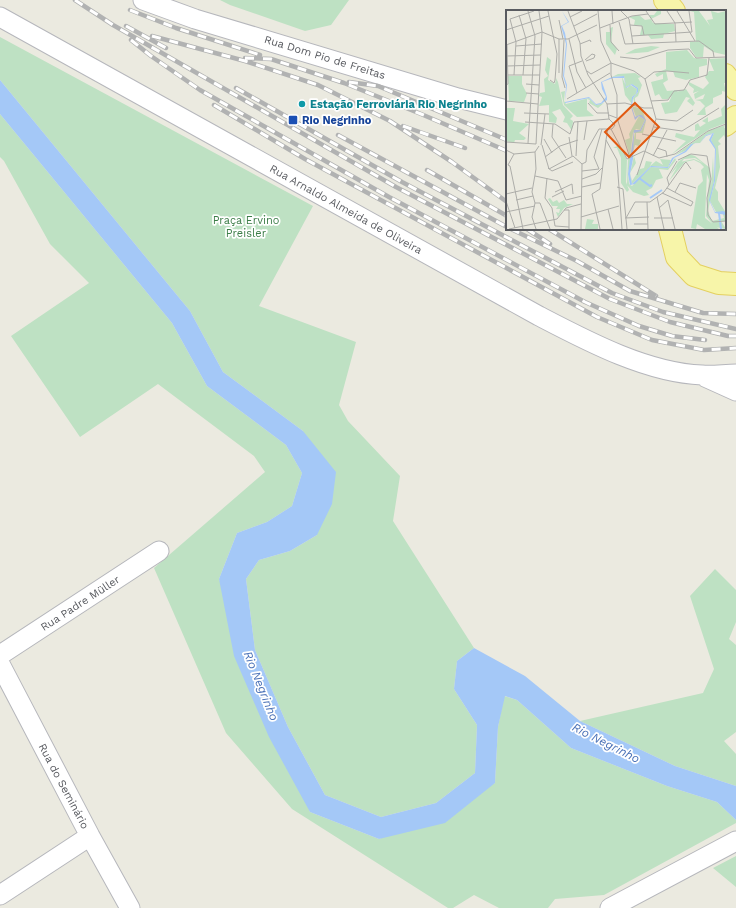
<svg xmlns="http://www.w3.org/2000/svg" width="736" height="908" viewBox="0 0 736 908" font-family="'Work Sans',sans-serif">
<rect width="100%" height="100%" fill="#ebeae0"/>
<!-- green -->
<path fill="#bee1c3" d="M220,0H349L331,25L305,31L230,5Z
M0,37L313,206L259,306L356,342L339,405L348,421L400,476L393,521L474,648L457,661L454,689L477,725L475,773L436,803L381,817L325,795L288,727L255,650L246,579L259,560L290,551L317,535L303,431L223,372L190,311L0,80Z
M0,114L172,323L207,386L286,445L302,473L292,506L267,522L237,533L219,579L310,812L379,839L495,783L498,727L504,696L517,700L571,748L667,786L717,802L736,820V823L604,895L555,899L548,908H499L474,895L453,908H448L292,809L226,733L154,568L265,472L254,456L158,384L80,437L11,336L89,283L50,244L4,161L0,157Z
M715,569L736,590V622L729,639L736,645V732L724,741L736,754V786L675,766L580,721L703,693L714,669L690,596Z
M736,856V887L713,868Z"/>
<!-- water -->
<path fill="#a4c8f7" d="M0,80L190,311L223,372L303,431L336,472L332,504L317,535L290,551L259,560L246,579L255,650L288,727L325,795L381,817L436,803L475,773L477,725L454,689L457,661L474,648L525,676L580,721L675,766L736,786V820L717,802L667,786L571,748L517,700L505,696L498,727L495,783L445,823L379,839L310,812L269,737L234,656L219,579L237,533L267,522L292,506L302,473L286,445L207,386L172,323L0,114Z"/>
<g fill="none" stroke-linecap="round" stroke-linejoin="round">
<defs>
<path id="minor" d="M143,0L195,19L458,98L507,110
M0,17L539,316C587,341 647,373 702,375C713,376 725,374 736,374
M705,377L736,391
M0,655L159,551
M0,664L90,836L130,908
M0,895L90,836
M610,908L736,841"/>
<path id="major" d="M665,0L674,11
M725,75L736,89
M725,125L736,117
M670,229L677,257L694,275L719,283L736,284"/>
</defs>
<!-- minor casing -->
<use href="#minor" stroke="#b6b7bc" stroke-width="21"/>
<!-- major casing -->
<use href="#major" stroke="#e4d060" stroke-width="24"/>
<!-- minor -->
<use href="#minor" stroke="#fff" stroke-width="19"/>
<!-- major -->
<use href="#major" stroke="#f7f5a9" stroke-width="22"/>
<defs>
<path id="rail" d="M75,0L113,25L396,187L610,299L670,322L728,336H736
M130,10L176,28L260,55
M126,26L166,48
M152,36L245,61L318,85L390,121L452,162L507,202
M131,40L151,56L200,90L389,197L585,302L639,326L672,336L705,340
M245,58L271,59L344,83L421,114L507,151
M349,82L378,86L507,140
M236,88L402,182L612,293L663,312L736,329
M214,105L305,159L597,317L652,340L704,350L736,348
M403,126L465,148
M338,135L507,227
M427,170L507,216
M511,229L577,261L630,291L703,313L736,314
M527,229L550,244
M549,229L656,296"/>
</defs>
<!-- rail casing -->
<use href="#rail" stroke="#b1b2b2" stroke-width="4.5"/>
<!-- rail -->
<use href="#rail" stroke="#fff" stroke-width="3" stroke-dasharray="9" stroke-linecap="butt"/>
</g>
<!-- markers -->
<circle fill="#0f9aa8" stroke="#fff" stroke-width="1.5" cx="302" cy="104" r="4"/>
<rect fill="#1a4fb4" stroke="#fff" stroke-width="1.5" x="288" y="115" width="10" height="10" rx="2"/>
<g text-anchor="middle" stroke-width="3.5" stroke-linejoin="round" paint-order="stroke">
<!-- street labels -->
<g font-size="11" fill="#595b60" stroke="#fff">
<text transform="translate(325 57) rotate(17)" y="4">Rua Dom Pio de Freitas</text>
<text transform="translate(346 209) rotate(29)" y="4">Rua Arnaldo Almeida de Oliveira</text>
<text transform="translate(80 603) rotate(-33)" y="4">Rua Padre Müller</text>
<text transform="translate(64 786) rotate(62)" y="4">Rua do Seminário</text>
</g>
<!-- culture labels -->
<g font-size="11" font-weight="bold" fill="#0d838f" stroke="#fff" text-anchor="start">
<text x="310" y="108">Estação Ferroviária Rio Negrinho</text>
</g>
<!-- transit labels -->
<g font-size="11" font-weight="bold" fill="#164399" stroke="#fff" text-anchor="start">
<text x="302" y="124">Rio Negrinho</text>
</g>
<!-- park labels -->
<g font-size="11" fill="#3b7d47" stroke="#fff">
<text x="246" y="224">Praça Ervino<tspan x="246" dy="13">Preisler</tspan></text>
</g>
<!-- water labels -->
<g font-size="12" font-style="italic" fill="#4a71b7" stroke="#fff">
<text transform="translate(261 686) rotate(68)" y="4">Rio Negrinho</text>
<text transform="translate(606 743) rotate(27)" y="4">Rio Negrinho</text>
</g>
</g>
<!-- overview -->
<g transform="translate(506 10)">
<rect width="220" height="220" fill="#ebeae0"/>
<path d="M151,1H155V4L145,9L147,13L168,14L169,21L158,24L157,28L145,29L142,25H134L136,16L128,15L129,10L123,7L133,5L139,10L145,9L143,5H148ZM184,1H193L204,16L201,10L207,9L205,1L212,3L220,1V45L207,42L190,31L188,2ZM107,17L105,31L111,39L109,45L100,34V22H104V18ZM193,31L198,35L197,47H190L184,38V32ZM145,36L154,37L142,42L119,44L129,39ZM181,40L188,48L201,49V55L193,57V67L180,70L169,67L167,61H160L162,70L157,73L161,81L173,80L162,89H156L153,84L149,86L145,72L157,69V64L151,67L149,64L160,59V42ZM41,47L45,50L42,70L49,74L50,68L52,72L57,95L67,106L64,109L67,111L66,121L61,113L57,112L59,107L54,99L46,102L51,108L50,113L43,112V95L33,96L36,87L33,86L34,83L39,82L38,69L42,66L39,60ZM220,48V73H218L220,82L216,81V84L207,88V93L199,98L200,105H191L199,96L194,91L189,90L197,89L199,84L189,89L188,84L193,81L187,83L188,79L183,75V72L197,79L203,73L199,67L203,61H208L203,49ZM129,63L135,67L132,68L136,75L132,86L129,88V95L127,88L132,82V78L126,74L120,77L118,66L106,67L112,64ZM2,66H16V74L21,84L18,92L3,91ZM116,67L121,78L124,75L131,79L130,84L126,87V94L119,85L116,68H106ZM180,79L189,93L187,96L181,91L184,88L180,87L171,102L159,104L155,93L163,92L167,83ZM59,81L58,91L60,94L83,88L90,95L98,93L92,98L83,93L84,90L81,89V100L88,106L71,107L58,95L55,82ZM220,94V113L204,119L166,144L180,131L169,127L170,123L188,127L194,120L189,121V115L192,113L194,117L200,113L196,111L202,107V112L216,106L215,99ZM126,96L136,99L140,111L137,123H130V129L135,130L133,136L129,135L126,145L129,121H135L140,110L133,105L130,107ZM0,98H9L7,111L23,114L13,123L20,128L18,130H9L8,133L0,131ZM133,106L139,110L134,120L130,119L127,123L124,146L119,130L124,128L123,124ZM220,115L218,117L220,120V130L218,125L212,131L215,134L212,136L214,157L209,178L212,182V190L220,203L210,202L204,191L209,171L210,141L205,130L208,123L200,125L194,133H189L179,141L169,145L204,120ZM113,135L121,150L120,172L123,180L121,182L115,173V148L111,138H107ZM183,144L189,146L204,158L205,177L207,147L208,171L202,201L206,211L218,208L217,204L212,203L220,204V211H215L220,219L209,217L200,206L203,170L197,153L189,148L178,149L164,165L172,152ZM128,146L130,153L124,163L126,171L134,159L138,158L140,151L146,152L144,156L150,151L157,155L154,149L165,150L162,157L145,156L126,174L124,164ZM125,147L122,164L123,174L126,176L145,157L162,158L169,148L170,150L162,160L153,159L157,168L150,170L146,178L140,181L143,185L138,186L127,182L121,175L122,149ZM188,149L197,153L201,162L199,208L213,219H199L191,214L190,219L185,218L192,176L197,171L195,160L198,157L194,153L188,150L179,152L163,171L174,152ZM44,188L47,192L51,190L53,193L58,190L61,194H67L58,198L52,207L50,202L53,203L54,199H50L52,196H46L42,189ZM81,209L88,210L86,214H92V219H79Z" fill="#bee1c3"/>
<path d="M56,1L63,12L56,16L59,23L61,34L58,66L61,75L59,92L83,87L90,94L95,93L100,87L96,79L95,72L106,67L118,66L120,77L126,74L132,78V82L127,88L126,97L129,107L133,105H136L140,110L135,121L128,123L127,149L124,164L126,174L145,156L162,157L166,148L179,141L185,134L194,133L200,125L208,123L205,130L210,139L209,171L204,191L209,202L217,201L219,202L220,205L209,203L203,190L208,171L209,139L203,130L206,124L200,126L194,133L187,134L180,142L168,148L162,158L145,157L129,174L124,175L122,164L128,120H134L139,110L133,106L129,110L125,97L126,87L130,84L131,79L125,75L120,78L118,68H107L96,72L101,87V90L95,94L90,95L83,88L59,93L60,76L57,66L60,34L55,16L62,12Z" fill="#a4c8f7"/>
<path fill="none" stroke="#a4c8f7" stroke-width="2" d="M133,168L144,176L146,175M144,188L156,180M213,203L215,219"/>
<path fill="none" stroke="#adada9" stroke-width="1" d="M22,1L29,26L22,133M42,1L51,44L49,70L48,73L44,70M62,1L74,33L75,46L82,65L101,94L103,109L109,115L106,119H93L81,140L80,152L76,154M92,1L95,31L105,53V65L111,85V108L103,105M106,1L107,14M115,1L123,9L127,34M140,1L149,14L186,12M161,1L169,13L170,32M171,1L189,31M13,5L20,29L17,65M64,7L76,1M53,10L57,29M113,12L119,34L193,31L207,41L208,47M104,15L105,32L113,41M124,15L136,16L138,25M68,16L91,4M94,18L126,6L142,4M0,20L43,6M126,26L186,22L183,1M53,29V63M63,29L71,62L80,78M58,30L56,67L59,78M74,34L84,30L85,32M0,35L36,22L53,29H62L91,15M10,36L36,34M183,39L190,48L220,47M1,46L35,45M114,47L132,49L162,40L183,39M79,50L86,44L89,45L88,48L80,51M105,53L128,61L139,69L150,109L131,165M1,56L34,55M81,61L85,64L105,53M2,65H34M8,65L10,32L4,9L28,1M139,69L148,62L161,61L183,63M20,74L33,75M0,75L2,74L1,35M20,83L33,84M71,83L63,56L76,51M61,89L104,63M0,91L32,94M145,91L162,90L168,81L178,80L184,70L201,65L203,48M82,93L91,103H103M101,94L119,93L138,98H147M18,103L43,104M111,108L124,148M150,109L171,111L187,100M19,112L49,114L64,124L68,112L103,109M47,114L46,127L60,148M148,117L176,121L213,98M102,118L100,130L111,150L116,219M105,119L121,149L138,141L153,148L169,144L202,121L220,114M136,124L170,131M63,127L66,146M38,129L46,143M78,130L81,111M0,132L30,134M30,134L36,22L33,1M35,135L39,104M36,135L43,159L67,146L76,154M151,138L160,141L161,147M0,140L8,144L29,142L33,136M29,142L30,159L26,182L29,193L26,207L30,219M8,144L2,155L4,156L17,219M70,146L72,111M147,146L161,120M39,147L54,136L72,130M172,150L185,144L201,146L205,169L201,188L202,205L207,212L220,211M42,158L46,161L67,152M76,161L93,159L88,147L96,119M29,166L52,171L60,190L76,186M41,168L39,188L46,198L49,216L63,217M76,169L90,164L96,158M163,175L161,168L171,151M76,177L94,173M111,177L117,179L121,219M49,182L66,174L67,184M169,182L174,173L190,178M156,183L185,196L187,192L161,178M0,184L26,178M46,187L58,181M151,187L158,219M10,190L27,186M162,190L169,219M0,191L9,218M141,192L142,219M29,193H34L44,219M153,198L162,190M102,199L107,219M58,200H63V219M0,202L29,196M75,207L113,196M119,208L143,207M120,208L129,192H144L158,182L178,154L180,152L185,159M148,208H167M128,214H142M3,219L51,209L60,198L75,194M75,219L76,154M94,219L86,184L94,179L100,130"/>
<path fill="#e15910" fill-opacity="0.15" stroke="#e15910" stroke-width="2" d="M129,93L153,117L123,147L99,122Z"/>
<rect width="220" height="220" fill="none" stroke="#595b60" stroke-width="2"/>
</g>
</svg>
